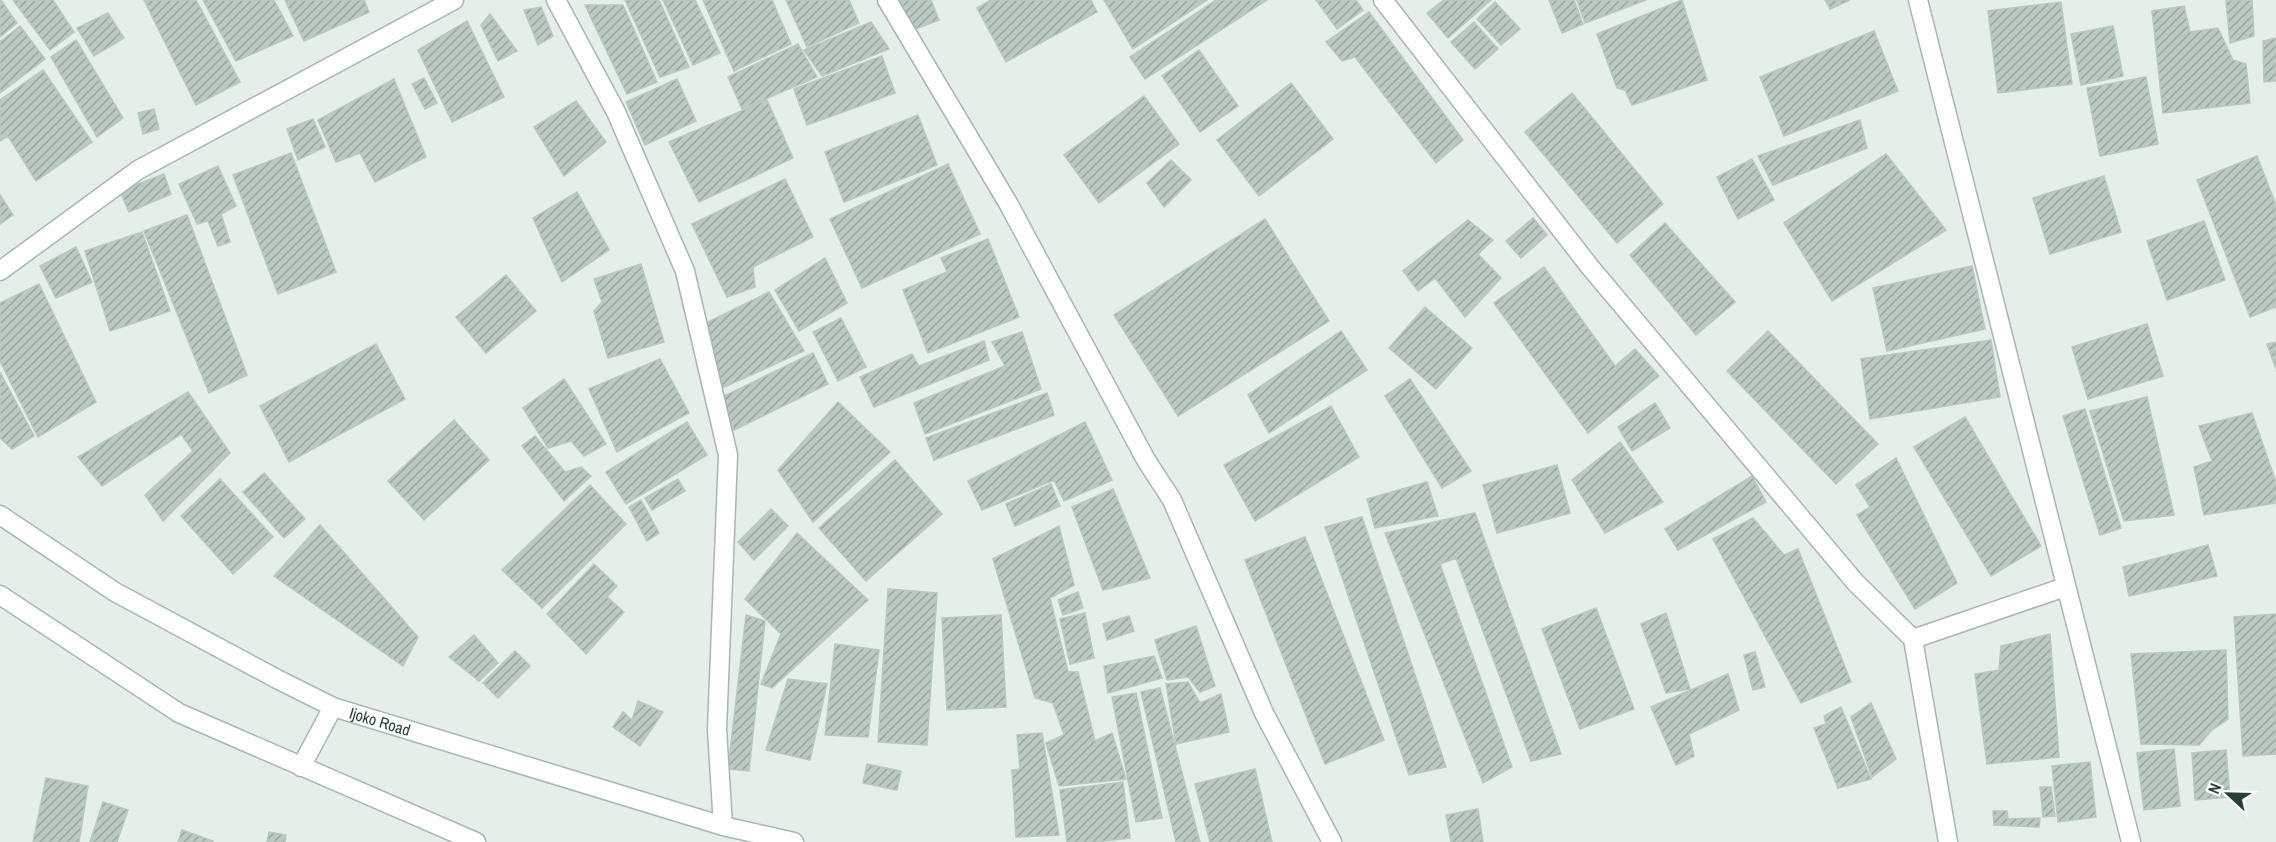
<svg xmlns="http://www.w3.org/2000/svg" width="2276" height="842" viewBox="0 0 2276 842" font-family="'Archivo Narrow',sans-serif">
<defs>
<pattern id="building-hatch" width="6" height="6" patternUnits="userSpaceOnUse" patternTransform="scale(1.5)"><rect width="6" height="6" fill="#bcc9c3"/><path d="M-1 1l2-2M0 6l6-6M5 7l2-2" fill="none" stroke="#99a59f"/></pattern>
</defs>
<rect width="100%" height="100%" fill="#e6eeea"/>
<!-- building -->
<path fill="url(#building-hatch)" stroke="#b9c7c1" stroke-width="1.5" d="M1,0L17,23L0,37V1Z
M13,0H53L74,32L50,50Z
M144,0H196L240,82L196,105Z
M203,0H274L293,36L236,61Z
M285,0H364L369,12L304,41Z
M625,0H659L689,67L660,77Z
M663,0H695L720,53L693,65Z
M703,0H772L791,44L734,71Z
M786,0H849L859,23L807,47Z
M900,0H931L939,20L913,30Z
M991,0H1091L1097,12L1006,62L977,8Z
M1104,0H1207L1133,49Z
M1216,0H1267L1145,79L1130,57Z
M1316,0H1356L1363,10L1337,29Z
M1444,0H1491L1448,38L1427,13Z
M1549,0H1574L1583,24L1562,33Z
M1577,0H1646L1585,23Z
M1682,0L1707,80L1632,105L1625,90L1617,88L1597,34Z
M1825,0H1850L1830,9Z
M2252,0L2254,36L2230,43L2226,1Z
M1495,2L1520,29L1501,45L1477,19Z
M2061,2L2072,84L1998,93L1988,11Z
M585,5H623L657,82L627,94Z
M2184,6L2190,32L2218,28L2233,60L2246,64L2250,103L2163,113L2152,11Z
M541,7L553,36L538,45L524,10Z
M1369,12L1463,140L1436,163L1355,57L1342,61L1326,42Z
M108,13L124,38L94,56L77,28Z
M490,14L517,51L498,61L481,25Z
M467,21L504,97L452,122L418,50Z
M871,22L889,49L822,76L804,50Z
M1474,22L1498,49L1475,69L1451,42Z
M20,26L45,59L0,93V42Z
M2113,26L2123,76L2081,85L2071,34Z
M1874,31L1898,91L1784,136L1760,77Z
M2276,38V81L2264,82L2263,41Z
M76,40L123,118L97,137L51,57Z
M798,44L817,77L742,109L728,77Z
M1199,50L1238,106L1200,132L1162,76Z
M882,56L895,93L807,125L794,89Z
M43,70L92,142L36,181L8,136L0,141V100Z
M2146,77L2158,144L2100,156L2087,88Z
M424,78L437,103L425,109L412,84Z
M394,79L426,157L375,182L360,153L336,162L318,120Z
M677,79L696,121L645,145L626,102Z
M1291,83L1333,139L1259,196L1217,140Z
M1572,93L1663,204L1617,243L1525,132Z
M1144,96L1179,144L1099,203L1064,155Z
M767,100L793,158L699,202L669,142Z
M576,101L606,142L564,176L534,127Z
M154,109L159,129L143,134L138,113Z
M918,115L937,165L844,202L825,152Z
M313,119L325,147L298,160L287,129Z
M1860,120L1867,148L1773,185L1758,156Z
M291,153L336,272L278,294L233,175Z
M1886,154L1946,230L1832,301L1784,223Z
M2257,156L2276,205V307L2250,317L2197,180Z
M1752,159L1774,200L1738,219L1717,177Z
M1171,160L1191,180L1164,207L1147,183Z
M948,164L980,234L862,288L830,219Z
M218,166L236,206L221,214L230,242L218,246L208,221L197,224L179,184Z
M164,174L171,194L129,212L120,191Z
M2104,176L2121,232L2050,254L2033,198Z
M785,179L813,237L753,267L755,287L727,297L692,224Z
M577,192L609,250L562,282L533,218Z
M0,195L13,215L0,224Z
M187,215L247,375L209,393L144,231Z
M1533,218L1547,235L1521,258L1506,241Z
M1265,219L1329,321L1178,416L1114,315Z
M1468,220L1493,240L1478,254L1501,278L1465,317L1435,278L1418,291L1403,271Z
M2204,221L2225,280L2167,300L2147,241Z
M1665,223L1735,302L1696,335L1630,255Z
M142,232L170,311L110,331L85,251Z
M988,239L1019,317L928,353L903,290L947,272L941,258Z
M76,247L92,282L56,298L40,266Z
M825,258L847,303L799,331L775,290Z
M641,264L664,342L608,358L594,311L602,302L594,279Z
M1972,266L1985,329L1887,351L1873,288Z
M1544,267L1615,366L1635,349L1659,376L1588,433L1494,303Z
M506,275L536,311L486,353L456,317Z
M39,284L96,402L38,437L0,361V303Z
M769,292L804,351L718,390L704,324Z
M1425,307L1472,348L1436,389L1389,348Z
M841,318L866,367L838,381L813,332Z
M2147,324L2163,376L2088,399L2072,347Z
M1341,331L1367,370L1269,433L1248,395Z
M1768,331L1878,444L1836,484L1727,371Z
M1022,332L1041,389L925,434L914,403L1005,366L992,342Z
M1991,340L2000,397L1870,419L1861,359Z
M984,341L989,360L874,407L860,377L912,354L919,366Z
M2276,342V369L2267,344Z
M376,344L405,399L289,462L260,406Z
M813,353L828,384L734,430L720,398Z
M660,359L689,413L617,452L589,389Z
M0,372L34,436L12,449L0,438Z
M564,379L606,444L584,456L571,441L548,448L523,408Z
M1410,379L1471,471L1442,488L1385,396Z
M188,392L230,453L163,521L145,495L193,451L181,434L102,486L78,457Z
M1047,393L1054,415L934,460L926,438Z
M2147,397L2174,515L2124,521L2090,411Z
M838,402L890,452L813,522L778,470Z
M1655,403L1670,428L1632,451L1618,427Z
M1331,406L1359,457L1255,521L1224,465Z
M2085,409L2121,528L2100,535L2063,416Z
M2252,413L2276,482V503L2204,515L2194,467L2212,461L2199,426Z
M1965,417L2041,546L1991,576L1914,447Z
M454,420L489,460L424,520L388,481Z
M687,422L707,455L626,504L606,472Z
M1085,422L1112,480L1064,501L1054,480L982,510L968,481Z
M535,436L565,472L581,467L591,476L564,501L522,446Z
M1620,442L1663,502L1605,533L1572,480Z
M1896,458L1957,583L1915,609L1857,515L1870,507L1856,485Z
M895,460L942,514L866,581L819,528Z
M1557,465L1570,513L1497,533L1483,485Z
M264,473L305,519L284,538L243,492Z
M1752,476L1766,502L1678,550L1665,529Z
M220,479L273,537L233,574L181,516Z
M678,479L685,491L652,510L645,498Z
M1427,482L1438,516L1375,528L1367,499Z
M1051,484L1060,506L1015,526L1006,504Z
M590,485L626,524L542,608L502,570Z
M1113,489L1150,578L1103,590L1072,507Z
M641,500L659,533L647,541L629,507Z
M771,509L788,526L754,560L738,542Z
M1475,513L1561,754L1531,761L1456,558L1440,564L1512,767L1483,783L1385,533Z
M1362,517L1446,767L1409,775L1325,527Z
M1753,518L1784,555L1798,549L1851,682L1801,703L1713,539Z
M320,525L418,637L403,666L274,576Z
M1059,526L1074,585L1050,598L1068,672H1078L1095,741L1112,733L1126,779L1059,786L1046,743L1064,735L1053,703L1035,698L993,559Z
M797,533L868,600L772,688L761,684L781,634L745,599Z
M1305,537L1384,740L1325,764L1245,560Z
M2208,545L2217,576L2129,596L2123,567Z
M594,564L617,586L607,597L624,612L586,654L547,614Z
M888,589L937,593L927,745L878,742Z
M1078,592L1083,608L1063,615L1058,600Z
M1596,608L1634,709L1580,729L1542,629Z
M1085,613L1094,658L1070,664L1060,619Z
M1666,613L1690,689L1666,693L1641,624Z
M2276,614V754L2243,756L2234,617Z
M746,615L765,621L749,771L728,769Z
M1001,615L1006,707L947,710L942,618Z
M1129,616L1134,631L1107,640L1103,624Z
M1196,626L1215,686L1200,692L1188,677L1167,680L1155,640Z
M2050,634L2059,757L1987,764L1975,674L1999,670L2001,646Z
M474,635L498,663L479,681L449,657Z
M835,644L879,650L868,737L825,735Z
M2226,650L2228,719L2212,730L2199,745L2141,744L2131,654Z
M515,651L530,666L498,698L483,683Z
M1755,652L1765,687L1753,690L1744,655Z
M1154,656L1162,678L1108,693L1104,666Z
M1728,674L1739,710L1689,734L1694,756L1676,765L1651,707Z
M788,679L827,684L810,760L766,750Z
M1188,682L1200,703L1221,694L1229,732L1176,744L1166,684Z
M1160,688L1200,842H1176L1141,692Z
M1136,693L1162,818L1136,822L1112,697Z
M638,701L663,712L640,746L613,727L623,712L632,720Z
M1871,703L1896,759L1872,777L1851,717Z
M1841,707L1871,779L1838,788L1814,728L1826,724L1824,716Z
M1042,733L1059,835L1016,837L1012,770L1020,769L1017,735Z
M2174,749L2180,806L2144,810L2137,753Z
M2226,750L2230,797L2195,800L2192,753Z
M2090,762L2096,817L2058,822L2052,766Z
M867,764L901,771L897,790L863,783Z
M1255,769L1272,842H1210L1195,784Z
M46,778L88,786L79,842H33Z
M1123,782L1130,838L1097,842H1067L1060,790Z
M2040,787H2051L2055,816L2043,817Z
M103,802L128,810L117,842H90Z
M1478,809L1483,842H1451L1446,815Z
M1993,811H2007L2008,819L2040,818L2039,827L1994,825Z
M182,830L213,841V842H178Z
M269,832L286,835L285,842H267Z"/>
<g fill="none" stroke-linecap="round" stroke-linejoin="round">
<defs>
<path id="street" d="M556,0L616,112L685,271L728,455L717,729L723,826
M887,0L1008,203L1146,460L1172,500L1264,713L1332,842
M1383,0L1590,267L1855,582L1913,639L1948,842
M1918,0L2131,842
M0,271L138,170L454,0
M0,595L179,713L476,842
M1913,639L2065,587
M301,767L333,707"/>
<g id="secondary">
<path id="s1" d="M0,515L115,592L277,679L333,707L723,826L794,842"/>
</g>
</defs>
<!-- street casing -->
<use href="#street" stroke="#a9b6b1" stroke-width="21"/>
<!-- secondary casing -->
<use href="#secondary" stroke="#a5b9b2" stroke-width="21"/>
<!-- street -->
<use href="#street" stroke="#fff" stroke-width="18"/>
<!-- secondary -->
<use href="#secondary" stroke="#fff" stroke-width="18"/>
</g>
<g text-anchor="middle" stroke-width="5" stroke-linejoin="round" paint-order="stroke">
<!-- street labels -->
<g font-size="16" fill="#263f38" stroke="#f7faf8">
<text dy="6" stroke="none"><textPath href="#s1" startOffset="434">Ijoko Road</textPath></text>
</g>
</g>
<!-- north arrow -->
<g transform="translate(2228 794) rotate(292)" stroke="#f7faf8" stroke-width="4.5" paint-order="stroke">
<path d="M0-4.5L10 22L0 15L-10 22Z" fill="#263f38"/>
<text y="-9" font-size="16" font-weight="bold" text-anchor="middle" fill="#263f38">N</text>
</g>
</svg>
